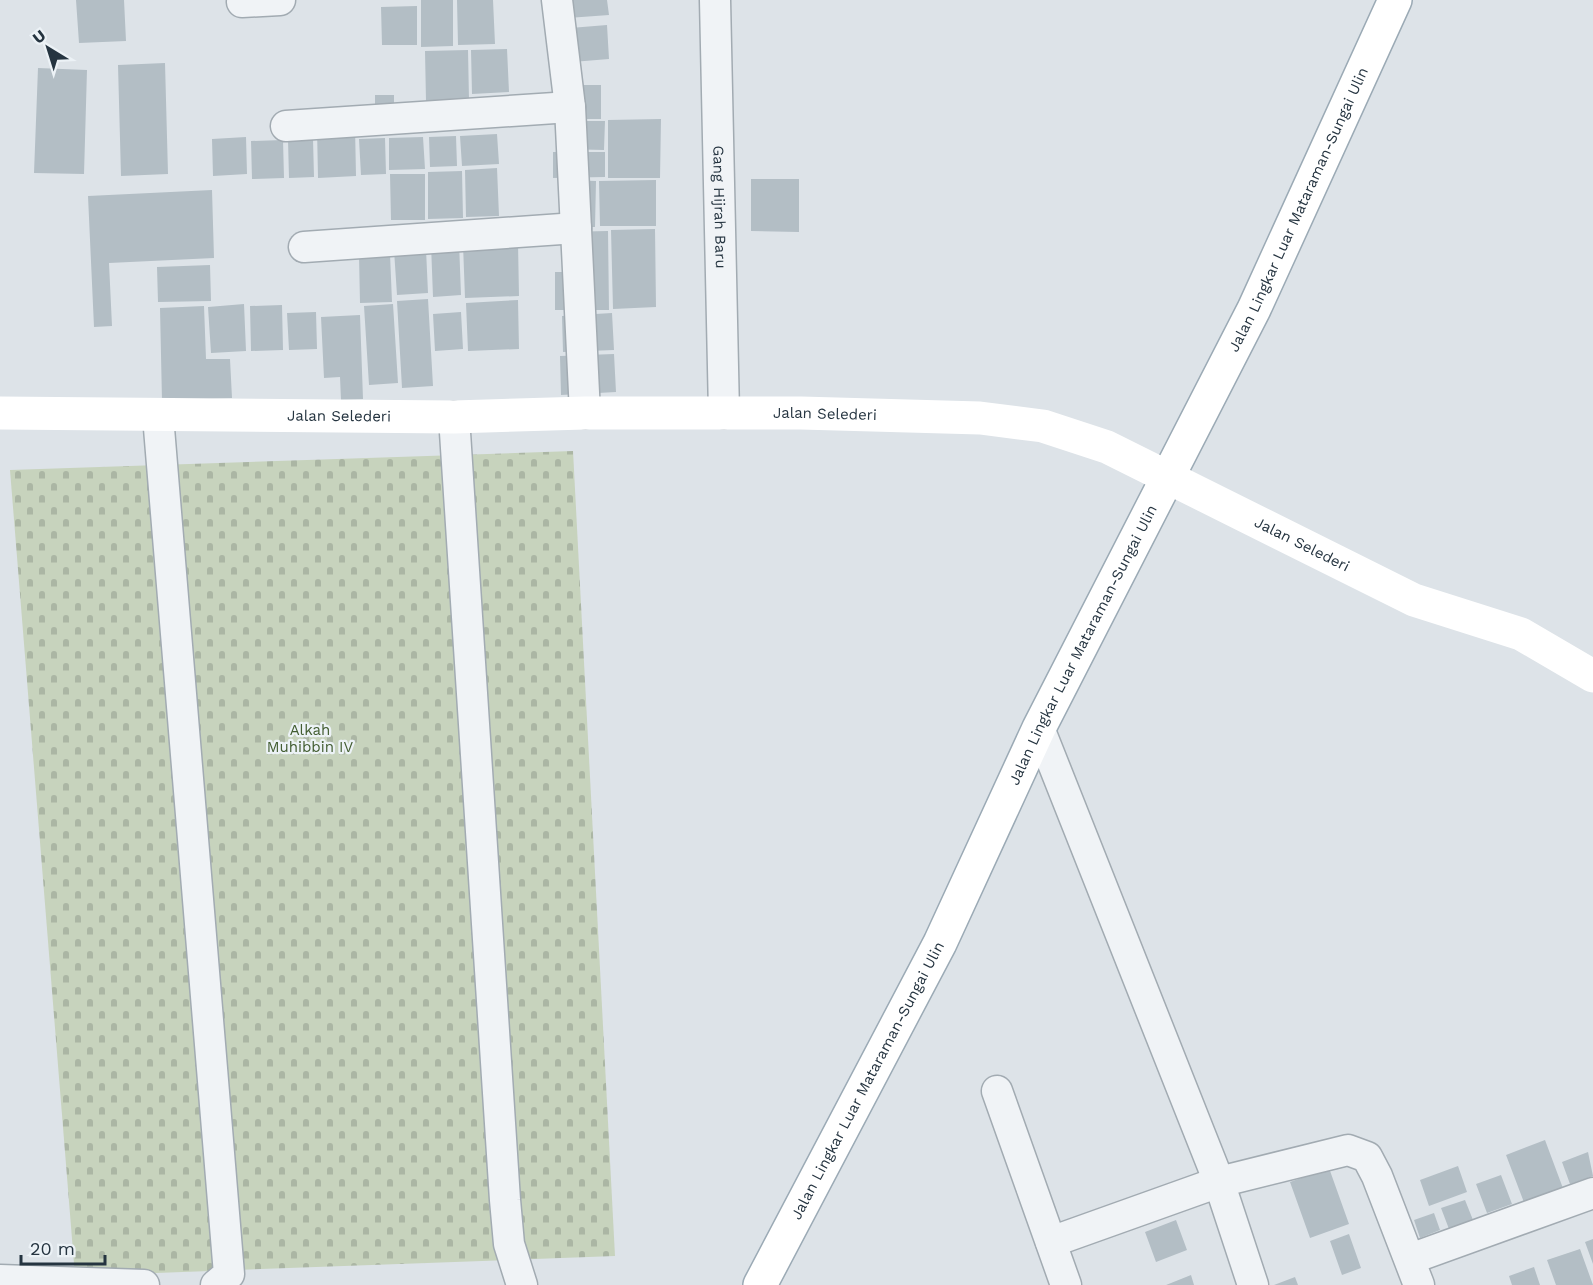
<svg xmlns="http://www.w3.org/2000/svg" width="1593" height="1285" viewBox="0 0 1593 1285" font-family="'Work Sans',sans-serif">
<defs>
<pattern id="cemetery-stones" width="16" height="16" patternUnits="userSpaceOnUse" patternTransform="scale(1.5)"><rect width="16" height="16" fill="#c7d3bd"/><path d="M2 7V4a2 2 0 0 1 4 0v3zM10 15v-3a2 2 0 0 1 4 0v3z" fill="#abb6a4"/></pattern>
</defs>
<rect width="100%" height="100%" fill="#dde3e8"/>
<!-- cemetery -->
<path fill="url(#cemetery-stones)" d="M573,451L615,1256L75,1276L10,470Z"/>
<!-- building -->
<path fill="#b3bec5" d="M76,0H124L126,41L79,43Z
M421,0H453V46L421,47Z
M457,0H493L495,44L458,45Z
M553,0H607L609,15L554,19Z
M417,6V45H382L381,7Z
M607,25L609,59L560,63L558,29Z
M507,49L509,92L472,94L471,50Z
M468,50L469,100L426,101L425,51Z
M165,63L168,174L121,176L118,65Z
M38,68L87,70L84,174L34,173Z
M558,85H601V119H558Z
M375,95H394V122H375Z
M661,119L660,178H608V120Z
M565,121H605L604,150L564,149Z
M355,127L356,176L318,178L317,128Z
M497,134L499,164L462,166L460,136Z
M456,136L457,166L430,167L429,137Z
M246,137L247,174L213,176L212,139Z
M423,137L425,169L389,170V138Z
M385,138L386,174L361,175L359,139Z
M313,139L314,177L289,178L288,140Z
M283,140L284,178L252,179L251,141Z
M553,152H605V177L553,178Z
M497,168L499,216L466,217L465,170Z
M462,171L463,218L428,219V172Z
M390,174H425V220H391Z
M751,179H799V232L751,231Z
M565,180L596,181L595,227H565Z
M656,180V226H600L599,181Z
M212,190L214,258L109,263L112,326L94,327L88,196Z
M655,229L656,307L613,309L611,230Z
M608,231L609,310H555V272H564V232Z
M459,242L461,295L433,297L431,244Z
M518,243L519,296L465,298L463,244Z
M426,249L428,293L397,295L394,250Z
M390,254L392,302L360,303L359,255Z
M210,265L211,301L158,302L157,267Z
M428,299L433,386L402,388L397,301Z
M518,300L519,349L468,351L466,303Z
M244,304L246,351L211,353L208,307Z
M393,304L398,383L369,385L364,306Z
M282,305L283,350L251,351L250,306Z
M204,306L206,359H230L232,398L162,401L160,308Z
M316,312L317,349L289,350L287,313Z
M461,312L463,349L435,351L433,314Z
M612,313L614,350L563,352L562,316Z
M360,315L363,399L341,400L340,377L324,378L321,317Z
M614,354L616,392L561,395L560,356Z
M1545,1140L1564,1191L1525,1205L1506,1155Z
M1588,1152L1593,1176L1570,1184L1562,1162Z
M1458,1166L1467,1192L1429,1206L1420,1180Z
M1329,1168L1349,1224L1310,1238L1290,1182Z
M1501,1175L1512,1204L1487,1213L1476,1184Z
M1465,1200L1473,1220L1449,1229L1441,1208Z
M1434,1213L1440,1230L1420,1238L1414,1220Z
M1176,1220L1187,1250L1156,1262L1145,1232Z
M1349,1234L1361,1268L1342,1275L1330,1241Z
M1593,1239V1264L1585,1242Z
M1580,1249L1593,1285H1556L1547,1260Z
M1534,1267L1540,1285H1512L1509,1276Z
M1191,1275L1194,1285H1166Z
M1295,1277L1298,1285H1274Z"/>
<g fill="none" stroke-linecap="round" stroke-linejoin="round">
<defs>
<g id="street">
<path d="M557,0L570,107L585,413"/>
<path id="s1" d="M715,0L724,413"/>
<path d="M242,2L280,0"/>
<path d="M286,126L570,107"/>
<path d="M304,247L576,228"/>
<path d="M158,416L229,1274L216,1285"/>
<path d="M454,417L505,1200L509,1244L522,1285"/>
<path d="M1039,728L1219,1182L1253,1285"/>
<path d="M997,1091L1066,1285"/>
<path d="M1051,1242L1219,1182L1348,1150L1367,1157L1377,1176L1419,1285"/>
<path d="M1410,1259L1593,1193"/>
<path d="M0,1280L144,1285"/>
</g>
<g id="primary">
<path id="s3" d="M760,1285L940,943L1039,728L1254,309L1395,0"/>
</g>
</defs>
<!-- street casing -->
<use href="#street" stroke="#a2abb2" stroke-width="33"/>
<!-- primary casing -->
<use href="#primary" stroke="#9baab5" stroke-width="36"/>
<!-- street -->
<use href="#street" stroke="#f0f3f6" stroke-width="30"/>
<!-- secondary -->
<path stroke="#fff" stroke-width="33" id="s2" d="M0,413L454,417L585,413H801L980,418L1043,426L1107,447L1414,600L1521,634L1593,676"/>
<!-- primary -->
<use href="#primary" stroke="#fff" stroke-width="33"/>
</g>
<g text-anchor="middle" stroke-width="4.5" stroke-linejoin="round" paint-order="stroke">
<!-- street labels -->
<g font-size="15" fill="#253440" stroke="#ecf2f6">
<text dy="5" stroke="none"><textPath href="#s1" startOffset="207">Gang Hijrah Baru</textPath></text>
<text dy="5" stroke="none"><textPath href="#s3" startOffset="1203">Jalan Lingkar Luar Mataraman-Sungai Ulin</textPath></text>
<text dy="5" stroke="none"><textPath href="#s2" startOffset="825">Jalan Selederi</textPath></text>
<text dy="5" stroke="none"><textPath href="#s2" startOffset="339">Jalan Selederi</textPath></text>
<text dy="5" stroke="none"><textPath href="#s2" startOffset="1329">Jalan Selederi</textPath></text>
<text dy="5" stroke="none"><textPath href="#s3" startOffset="717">Jalan Lingkar Luar Mataraman-Sungai Ulin</textPath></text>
<text dy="5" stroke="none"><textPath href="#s3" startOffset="231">Jalan Lingkar Luar Mataraman-Sungai Ulin</textPath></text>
</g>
<!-- park labels -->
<g font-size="15" fill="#425d31" stroke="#ecf2f6">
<text x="310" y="735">Alkah<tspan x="310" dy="17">Muhibbin IV</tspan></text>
</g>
</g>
<!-- north arrow -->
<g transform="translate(48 48) rotate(322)" stroke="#ecf2f6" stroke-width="4.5" paint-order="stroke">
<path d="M0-4.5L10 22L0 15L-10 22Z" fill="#253440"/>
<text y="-9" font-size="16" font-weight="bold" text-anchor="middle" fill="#253440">U</text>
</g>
<!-- scale -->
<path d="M21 1255v9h84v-9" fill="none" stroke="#253440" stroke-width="3"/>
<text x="30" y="1255" font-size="18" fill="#253440" stroke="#ecf2f6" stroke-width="4.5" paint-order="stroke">20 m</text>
</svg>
